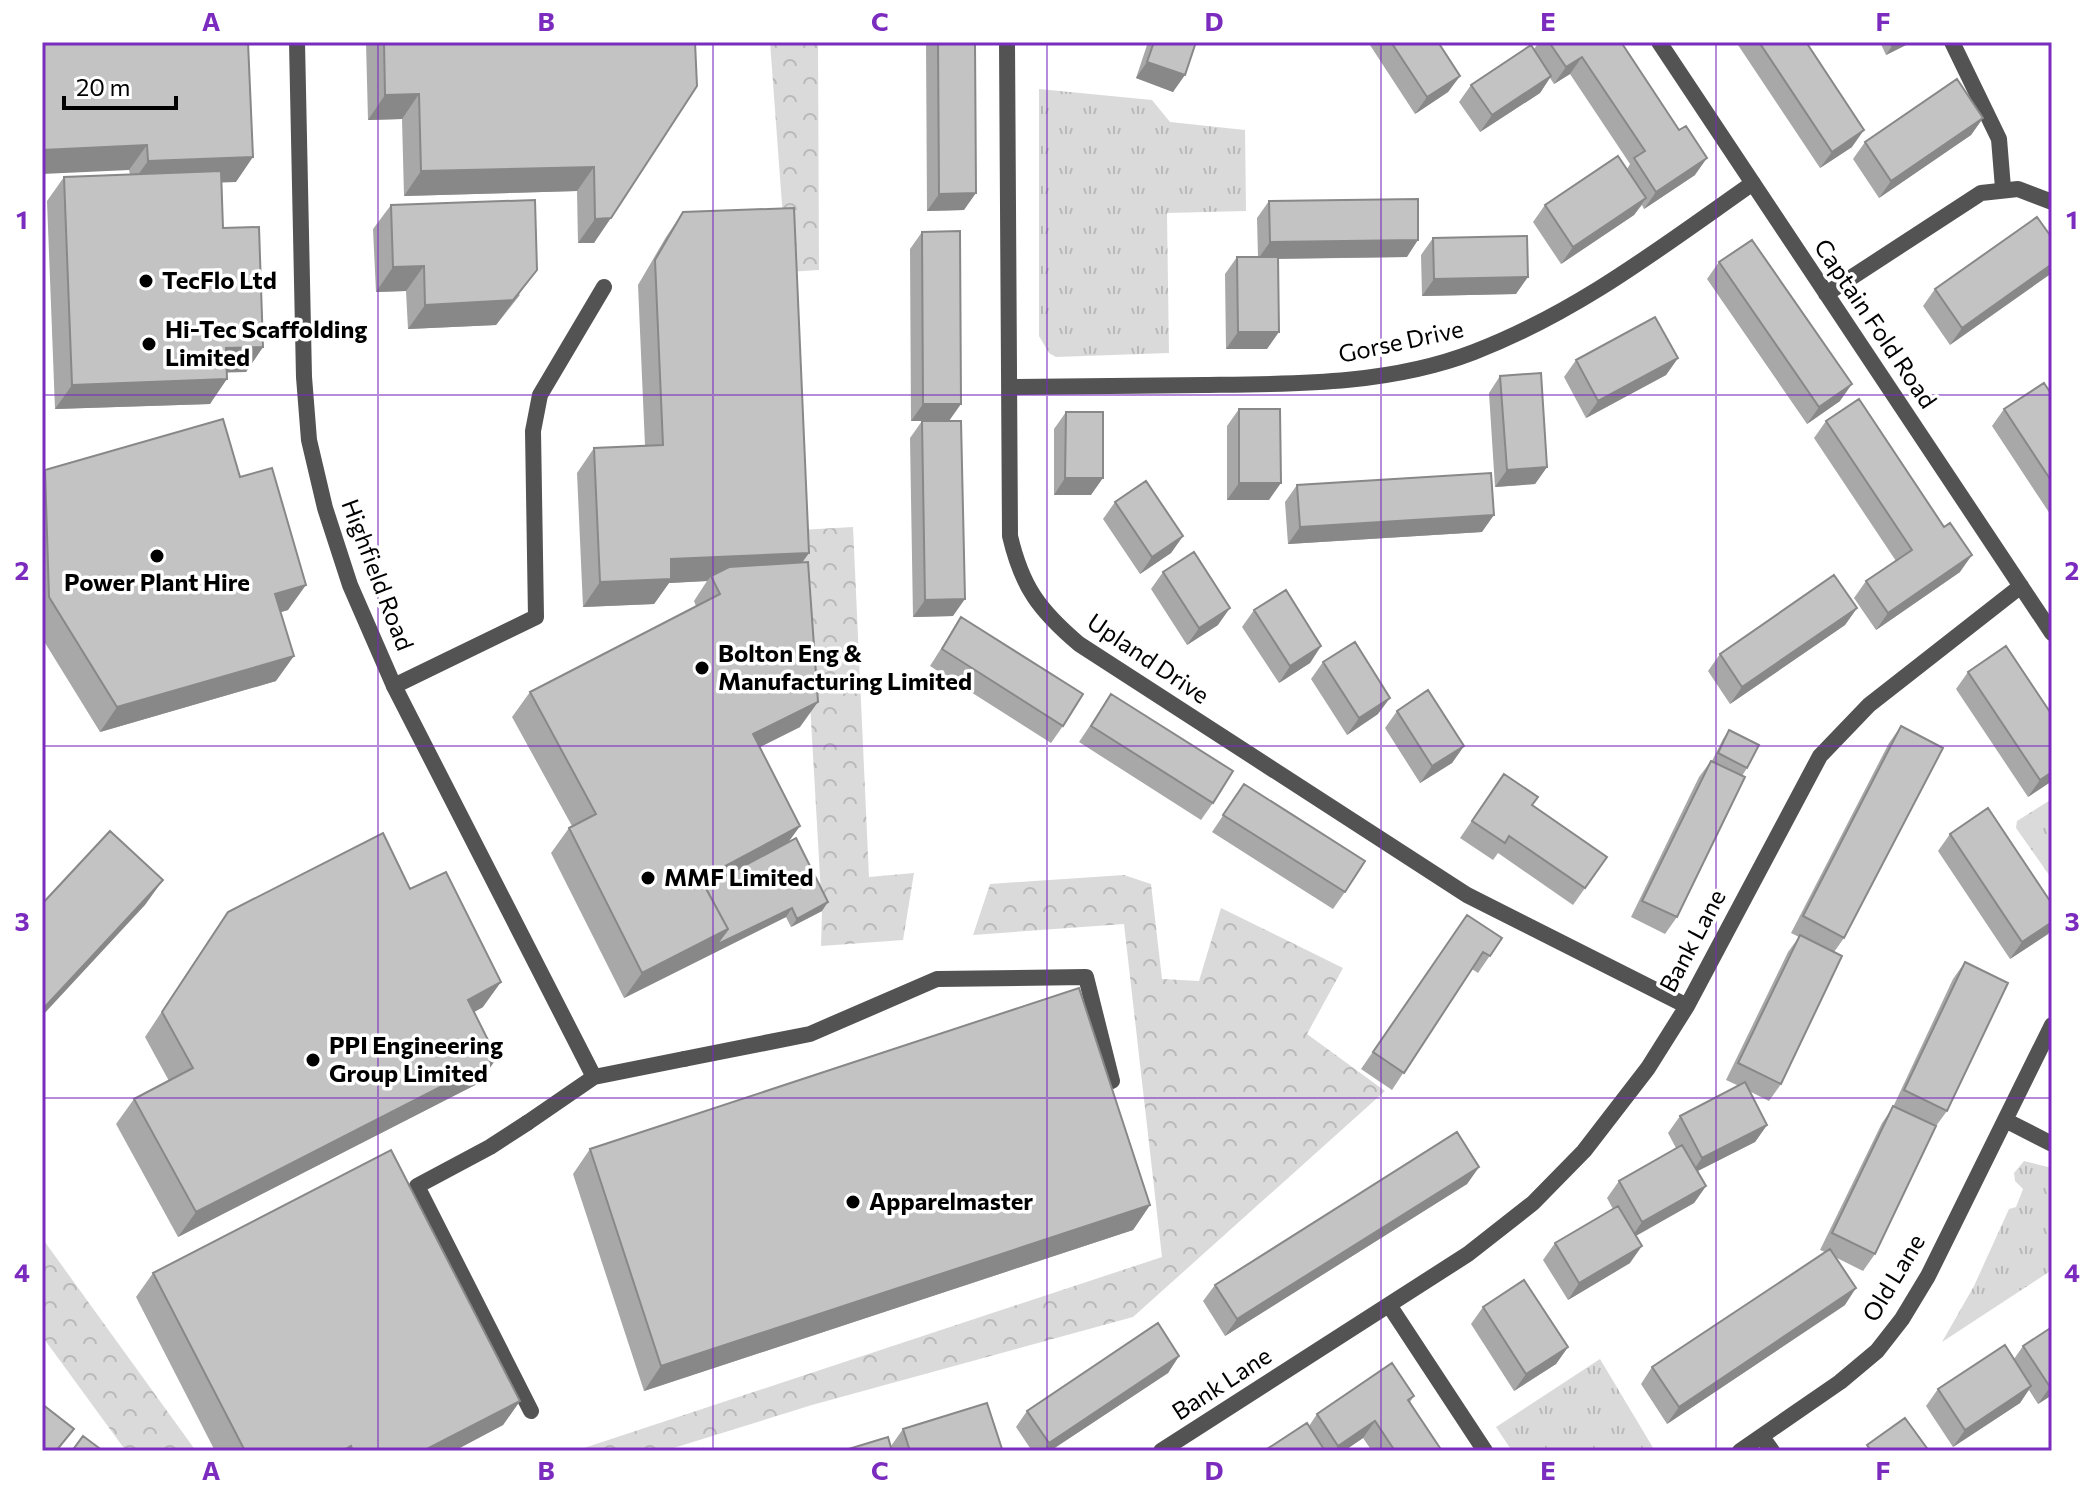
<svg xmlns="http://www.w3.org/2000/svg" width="2094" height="1493" viewBox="0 0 2094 1493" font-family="Commissioner,sans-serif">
<defs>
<pattern id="grass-tufts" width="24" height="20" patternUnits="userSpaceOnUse" patternTransform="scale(2)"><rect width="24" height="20" fill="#dadada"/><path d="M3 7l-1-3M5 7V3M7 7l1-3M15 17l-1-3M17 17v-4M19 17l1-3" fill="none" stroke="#b9b9b9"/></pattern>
<pattern id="forest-crowns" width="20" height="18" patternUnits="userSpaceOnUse" patternTransform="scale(2)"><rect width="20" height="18" fill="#dadada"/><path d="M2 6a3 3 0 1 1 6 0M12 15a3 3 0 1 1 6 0" fill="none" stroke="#b9b9b9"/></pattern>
</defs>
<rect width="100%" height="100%" fill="#fff"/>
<!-- grass -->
<path fill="url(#grass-tufts)" d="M1039,89L1152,100L1170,122L1245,130L1246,211L1167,213L1169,353L1056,357L1049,353L1039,336Z
M2052,799V879L2016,828L2017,821Z
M2024,1161L2052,1168V1270L1942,1342L1974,1286L2009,1209L2016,1207L2023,1189L2015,1181L2014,1173Z
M1600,1359L1655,1451H1512L1496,1427Z"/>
<!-- forest -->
<path fill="url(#forest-crowns)" d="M770,42H818L819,270L787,272Z
M853,527L869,877L914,873L903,940L821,946L822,911L800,530Z
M1124,875L1151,884L1162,979L1199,981L1221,908L1343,968L1307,1034L1385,1091L1133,1317L812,1405L664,1451H575L1162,1257L1124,924L973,935L990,884Z
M42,1238L196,1451H126L42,1336Z"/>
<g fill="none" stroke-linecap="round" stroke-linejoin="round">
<!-- lane -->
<path stroke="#535353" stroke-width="16" d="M1952,42L1999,139L2003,188
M394,686L536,617L533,431L540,395L604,287
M684,1059L810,1034L937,979L1086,977L1112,1081
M527,1123L490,1147L417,1186L531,1411"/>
<!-- street -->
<path stroke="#535353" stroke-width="16" d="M297,42L304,377L309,440L325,508L350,585L394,686L594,1077
M1007,42L1010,536C1022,587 1039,610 1079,644L1467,895L1687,1006
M1659,42L2052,633
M1826,294L1981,193L2018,189L2052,202
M1011,387C1075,386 1140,386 1205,385C1294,384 1389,385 1474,352C1578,312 1663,246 1753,183
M2005,1120L2052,1144
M527,1123L594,1077L684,1059
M1389,1305L1485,1451
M1762,1437L1772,1451
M1161,1451L1468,1254L1533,1203L1584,1151L1648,1068L1687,1006L1820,756L1869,705L2021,586
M1740,1451L1840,1382L1877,1351L1902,1319L1928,1276L2052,1025"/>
</g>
<!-- wall -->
<path fill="#a8a8a8" d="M42,42L236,182H222L223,228L263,347L246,372H227L210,404L55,409L47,201L64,177L130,174L129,170Z
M366,42H695L594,243H578L577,191L404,196L402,119L368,120Z
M926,42H975L964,210L927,211Z
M1148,42H1196L1173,92L1136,78Z
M1368,42H1438L1460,76L1448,92L1415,114Z
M1539,42H1621L1695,175L1644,209L1642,205L1634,215L1561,264L1533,222L1545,205L1627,169L1630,164L1570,74L1554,84L1550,78L1540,93L1480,132L1459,102L1471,85L1534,49Z
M1736,42H1806L1852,147L1820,168Z
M1880,42H1912L1886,55Z
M1983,118L1971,135L1879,198L1853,159L1865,142Z
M1269,201L1407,257L1278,259L1267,349H1226L1225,274L1237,257H1258L1257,218Z
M391,205L520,295L496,325L408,329L406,291L376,292L373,229Z
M683,212L809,553L802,562L800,727L760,747L800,826L788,842L822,911L791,927L786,917L624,998L551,853L569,828L572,826L512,717L530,692L696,606L694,601L707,581L669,583L654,604L583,607L577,473L594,448L645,446L638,285L666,237Z
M922,232L949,421L953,616L913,617L910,438L922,421H941H911L910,249Z
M1433,238L1516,294L1422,296L1421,255Z
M2052,238L1950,345L1923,306L1935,289Z
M1719,262L1840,401L1807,424L1707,279Z
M1678,358L1666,375L1586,418L1564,377L1576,360Z
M1500,376L1547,467L1535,484L1495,487L1489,393Z
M2052,395V517L1992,426L2004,409Z
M1239,409L1269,500H1227V426Z
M1066,412L1091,495H1054V429Z
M1826,421L1960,572L1876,630L1854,598L1866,581L1896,561L1814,438Z
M45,470L240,477L288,610L281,612L276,681L100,732L42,638V475Z
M1297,485L1482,532L1288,544L1285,502Z
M1115,502L1183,536L1171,553L1140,574L1103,519Z
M1163,572L1218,625L1187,645L1151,589Z
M1857,608L1845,625L1730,704L1708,671L1720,654Z
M1254,610L1321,646L1310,663L1279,683L1242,627Z
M961,617L1063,726L1051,743L930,666Z
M1323,662L1378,714L1347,735L1311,679Z
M1968,672L2052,715V781L2028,797L1956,689Z
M1111,694L1213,803L1201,820L1079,742Z
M1397,711L1464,746L1452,763L1420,783L1385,728Z
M1901,726L1844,938L1834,952L1781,1084L1769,1101L1749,1091L1767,1125L1755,1142L1697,1171L1706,1186L1694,1203L1636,1236L1630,1263L1568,1300L1543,1260L1555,1243L1613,1209L1607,1198L1619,1181L1676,1148L1668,1133L1680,1116L1739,1086L1726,1080L1788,952L1799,937L1791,933L1889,743Z
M1729,730L1747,768L1742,776L1677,917L1665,934L1631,917L1699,777L1711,761H1712L1723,739Z
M1504,774L1532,805L1607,857L1573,905L1498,853L1493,860L1460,838Z
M1244,784L1345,892L1333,909L1212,832Z
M1950,834L2048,934L2010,959L1938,851Z
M410,889L483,1007L474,1012L479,1083L178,1237L116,1124L134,1099L169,1081L145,1037L211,937L228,912Z
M1467,915L1502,938L1478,973L1472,969L1392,1090L1361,1069Z
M1965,962L1947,1111L1936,1126L1875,1254L1863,1271L1837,1258L1845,1305L1667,1424L1641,1384L1652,1367L1825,1252L1820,1250L1882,1123L1893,1107L1953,979Z
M590,1149L1150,1205L1133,1230L644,1391L573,1174Z
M1479,1167L1467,1184L1225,1336L1203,1301L1215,1285Z
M153,1273L520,1401L503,1425L454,1451H215L136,1297Z
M1483,1307L1568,1347L1556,1364L1514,1391L1471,1324Z
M2052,1327V1395L2038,1404L2029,1390L2020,1403L1953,1447L1926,1406L1938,1389L2014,1359L2023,1346Z
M1179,1356L1168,1373L1050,1451H1032L1016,1427L1027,1411Z
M1414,1396L1410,1402L1442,1451H1372L1363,1438L1344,1451H1264L1309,1426L1317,1414Z
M903,1429L1001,1451H893L891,1446Z"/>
<!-- shaded-wall -->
<path fill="#888" d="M1901,42H1912L1886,55L1892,46Z
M1582,57L1570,74L1554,84L1566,67Z
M1147,62L1185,75L1173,92L1136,78Z
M1460,76L1448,92L1415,114L1427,97Z
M1551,76L1540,93L1480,132L1492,115Z
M419,94L402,119L368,120L385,95Z
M1983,118L1971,135L1879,198L1891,181Z
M1864,130L1852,147L1820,168L1832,152Z
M147,145L129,170L42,174V150Z
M253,157L236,182L130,186L148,161Z
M1707,158L1695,175L1644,209L1656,192Z
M594,167L577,191L404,196L421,171Z
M976,193L964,210L927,211L939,194Z
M1646,198L1634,215L1561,264L1573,247Z
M611,218L594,243H578L595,219Z
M1418,240L1407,257L1258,259L1270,242Z
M2052,264V273L1950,345L1962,328Z
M424,266L406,291L376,292L393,267Z
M537,270L496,325L408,329L425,305Z
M1528,277L1516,294L1422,296L1434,279Z
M1238,332H1279L1267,349H1226Z
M263,347L246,372L209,373L226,348Z
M1678,358L1666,375L1586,418L1598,401Z
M227,379L210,404L55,409L72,385Z
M1852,384L1840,401L1807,424L1819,407Z
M923,404H961L949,421H911Z
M1547,467L1535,484L1495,487L1507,470Z
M1065,478H1103L1091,495H1054Z
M1239,483H1281L1269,500H1227Z
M1494,515L1482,532L1288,544L1300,527Z
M1183,536L1171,553L1140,574L1152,557Z
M809,553L791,578L711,576L707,581L669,583L654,604L583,607L600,582L671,559Z
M1972,555L1960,572L1876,630L1888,613Z
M306,585L288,610L258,619L275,594Z
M965,599L953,616L913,617L925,600Z
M1230,608L1218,625L1187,645L1199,628Z
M1857,608L1845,625L1730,704L1742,687Z
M1321,646L1310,663L1279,683L1290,666Z
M294,656L276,681L100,732L117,707Z
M1390,698L1378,714L1347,735L1359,718Z
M818,702L800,727L736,759L753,734Z
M1464,746L1452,763L1420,783L1432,766Z
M2052,772V781L2028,797L2040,780Z
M800,826L782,851L692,899L701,879Z
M163,880L145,905L42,1016V1010Z
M828,902L822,911L791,927L797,919Z
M792,908L786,917L624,998L642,973L728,929Z
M2052,922V929L2048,934L2010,959L2022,942Z
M501,982L483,1007L451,1025L468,1000Z
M497,1058L479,1083L178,1237L196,1212Z
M1767,1125L1755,1142L1690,1175L1702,1158Z
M1479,1167L1467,1184L1225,1336L1237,1319Z
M1706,1186L1694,1203L1630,1239L1642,1222Z
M1150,1205L1133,1230L644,1391L661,1366Z
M1642,1246L1630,1263L1568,1300L1579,1283Z
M1856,1288L1845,1305L1667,1424L1679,1407Z
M1568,1347L1556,1364L1514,1391L1526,1374Z
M1179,1356L1168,1373L1050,1451H1044L1049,1443Z
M2052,1385V1395L2038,1404L2050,1387Z
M2031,1386L2020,1403L1953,1447L1965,1430Z
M520,1401L503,1425L454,1451H423Z
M1375,1421L1363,1438L1344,1451H1335L1338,1446Z"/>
<!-- building -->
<path fill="#c3c3c3" stroke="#888" stroke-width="2" d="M42,42H248L253,157L148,161L147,145L42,150Z
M384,42H695L697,86L611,218L595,219L594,167L421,171L419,94L385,95Z
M938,42H975L976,193L939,194Z
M1154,42H1196L1185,75L1147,62Z
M1391,42H1438L1460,76L1427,97Z
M1549,42H1621L1679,130L1686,126L1707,158L1656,192L1634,158L1645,151L1582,57L1566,67Z
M1759,42H1806L1864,130L1832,152Z
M1890,42H1901L1892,46Z
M1531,45L1551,76L1492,115L1471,85Z
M1957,79L1983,118L1891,181L1865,142Z
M1618,156L1646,198L1573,247L1545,205Z
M221,171L223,228L259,227L263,347L226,348L227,379L72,385L64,177Z
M1418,199V240L1270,242L1269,201Z
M535,200L537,270L513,300L425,305L424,266L393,267L391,205Z
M794,208L809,553L671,559V579L600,582L594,448L663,445L655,260L683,212Z
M2037,217L2052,238V264L1962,328L1935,289Z
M960,231L961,404H923L922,232Z
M1527,236L1528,277L1434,279L1433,238Z
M1752,240L1852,384L1819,407L1719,262Z
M1237,257H1278L1279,332H1238Z
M1655,317L1678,358L1598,401L1576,360Z
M1541,373L1547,467L1507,470L1500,376Z
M2044,383L2052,395V482L2004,409Z
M1859,399L1944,527L1950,523L1972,555L1888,613L1866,581L1912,550L1826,421Z
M1239,409H1280L1281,483H1239Z
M1066,412H1103V478H1065Z
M223,419L240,477L272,468L306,585L275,594L294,656L117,707L49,597L45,470Z
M922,421H961L965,599L925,600Z
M1491,473L1494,515L1300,527L1297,485Z
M1146,481L1183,536L1152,557L1115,502Z
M1194,552L1230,608L1199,628L1163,572Z
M808,562L818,702L753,734L800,826L701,879L728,929L642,973L569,828L596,814L530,692L720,594L711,576L729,567Z
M1834,575L1857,608L1742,687L1720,654Z
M1286,590L1321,646L1290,666L1254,610Z
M961,617L1083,694L1063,726L942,649Z
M1355,642L1390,698L1359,718L1323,662Z
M2006,646L2052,715V772L2040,780L1968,672Z
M1428,690L1464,746L1432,766L1397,711Z
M1111,694L1233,771L1213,803L1091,726Z
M1901,726L1943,748L1844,938L1803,916Z
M1729,730L1759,745L1747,768L1718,753Z
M1711,761L1745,777L1677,917L1642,901Z
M1504,774L1538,797L1532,805L1607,857L1585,888L1509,836L1505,843L1472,821Z
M1244,784L1365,861L1345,892L1223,815Z
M1988,808L2052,904V922L2022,942L1950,834Z
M110,831L163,880L42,1010V904Z
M383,833L410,889L446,872L501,982L468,1000L497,1058L196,1212L134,1099L193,1068L162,1012L228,912Z
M796,838L828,902L797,919L792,908L716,945L728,929L705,887Z
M1467,915L1502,938L1490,956L1483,952L1404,1073L1373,1052Z
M1800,935L1842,956L1781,1084L1738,1063Z
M1965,962L2008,983L1947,1111L1904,1090Z
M1079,988L1150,1205L661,1366L590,1149Z
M1745,1082L1767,1125L1702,1158L1680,1116Z
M1893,1106L1936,1126L1875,1254L1832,1233Z
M1457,1132L1479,1167L1237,1319L1215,1285Z
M1682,1145L1706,1186L1642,1222L1619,1181Z
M391,1150L520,1401L423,1451H353L351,1446L342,1451H245L153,1273Z
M1618,1206L1642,1246L1579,1283L1555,1243Z
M1830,1249L1856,1288L1679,1407L1652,1367Z
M1524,1280L1568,1347L1526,1374L1483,1307Z
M1158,1323L1179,1356L1049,1443L1027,1411Z
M2052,1327V1385L2050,1387L2023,1346Z
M2005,1345L2031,1386L1965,1430L1938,1389Z
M1392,1363L1414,1396L1408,1400L1442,1451H1395L1375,1421L1338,1446L1317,1414Z
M987,1403L1002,1449L997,1451H910L903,1429Z
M42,1404L74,1429L56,1451H42Z
M1905,1418L1929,1451H1871L1867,1445Z
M1307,1423L1325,1451H1264Z
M83,1436L103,1451H72Z
M888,1437L892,1451H842Z"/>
<!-- grid -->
<path fill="none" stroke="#7b2cbf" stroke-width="2" stroke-opacity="0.55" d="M378,42V1451M713,42V1451M1047,42V1451M1381,42V1451M1716,42V1451M42,395H2052M42,746H2052M42,1098H2052"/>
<!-- markers -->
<g fill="#000" stroke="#fff" stroke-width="3">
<circle cx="146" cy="281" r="8"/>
<circle cx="149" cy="344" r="8"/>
<circle cx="157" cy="556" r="8"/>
<circle cx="702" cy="668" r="8"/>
<circle cx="648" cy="878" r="8"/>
<circle cx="313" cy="1060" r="8"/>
<circle cx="853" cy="1202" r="8"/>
</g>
<g text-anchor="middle" stroke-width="7" stroke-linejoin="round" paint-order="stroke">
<!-- poi labels -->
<g font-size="24" font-weight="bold" fill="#000" stroke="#fff" text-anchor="start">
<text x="162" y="289">TecFlo Ltd</text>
<text x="165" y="338">Hi-Tec Scaffolding<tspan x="165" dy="28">Limited</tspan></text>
<text x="157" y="591" text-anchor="middle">Power Plant Hire</text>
<text x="718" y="662">Bolton Eng &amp;<tspan x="718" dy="28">Manufacturing Limited</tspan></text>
<text x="664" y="886">MMF Limited</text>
<text x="329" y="1054">PPI Engineering<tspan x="329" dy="28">Group Limited</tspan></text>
<text x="869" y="1210">Apparelmaster</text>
</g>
<!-- street labels -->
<g font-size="24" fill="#000" stroke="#fff">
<text transform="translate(1875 324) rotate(56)" y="8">Captain Fold Road</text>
<text transform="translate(1401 342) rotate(-12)" y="8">Gorse Drive</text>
<text transform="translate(377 575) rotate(69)" y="8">Highfield Road</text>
<text transform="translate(1148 659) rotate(34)" y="8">Upland Drive</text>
<text transform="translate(1693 941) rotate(-62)" y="8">Bank Lane</text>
<text transform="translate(1894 1278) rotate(-59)" y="8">Old Lane</text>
<text transform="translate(1222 1384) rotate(-33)" y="8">Bank Lane</text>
</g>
</g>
<!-- border -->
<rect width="2094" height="1493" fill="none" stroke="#ffffff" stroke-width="88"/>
<!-- scale -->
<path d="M64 96v12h112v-12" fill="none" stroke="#000000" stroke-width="4"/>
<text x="76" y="96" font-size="24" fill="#000000" stroke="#ffffff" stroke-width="6" paint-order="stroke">20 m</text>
<rect x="44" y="44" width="2006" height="1405" fill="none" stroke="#7b2cbf" stroke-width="3"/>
<g font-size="26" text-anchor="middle" font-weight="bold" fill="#7b2cbf">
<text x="211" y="31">A</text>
<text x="546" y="31">B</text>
<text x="880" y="31">C</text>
<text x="1214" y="31">D</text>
<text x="1548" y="31">E</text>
<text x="1883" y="31">F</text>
<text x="22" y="229">1</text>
<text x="2072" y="229">1</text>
<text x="22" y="580">2</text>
<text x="2072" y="580">2</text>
<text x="22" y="931">3</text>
<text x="2072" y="931">3</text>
<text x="22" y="1282">4</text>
<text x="2072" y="1282">4</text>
<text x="211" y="1480">A</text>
<text x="546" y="1480">B</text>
<text x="880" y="1480">C</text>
<text x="1214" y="1480">D</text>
<text x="1548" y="1480">E</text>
<text x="1883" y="1480">F</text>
</g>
</svg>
